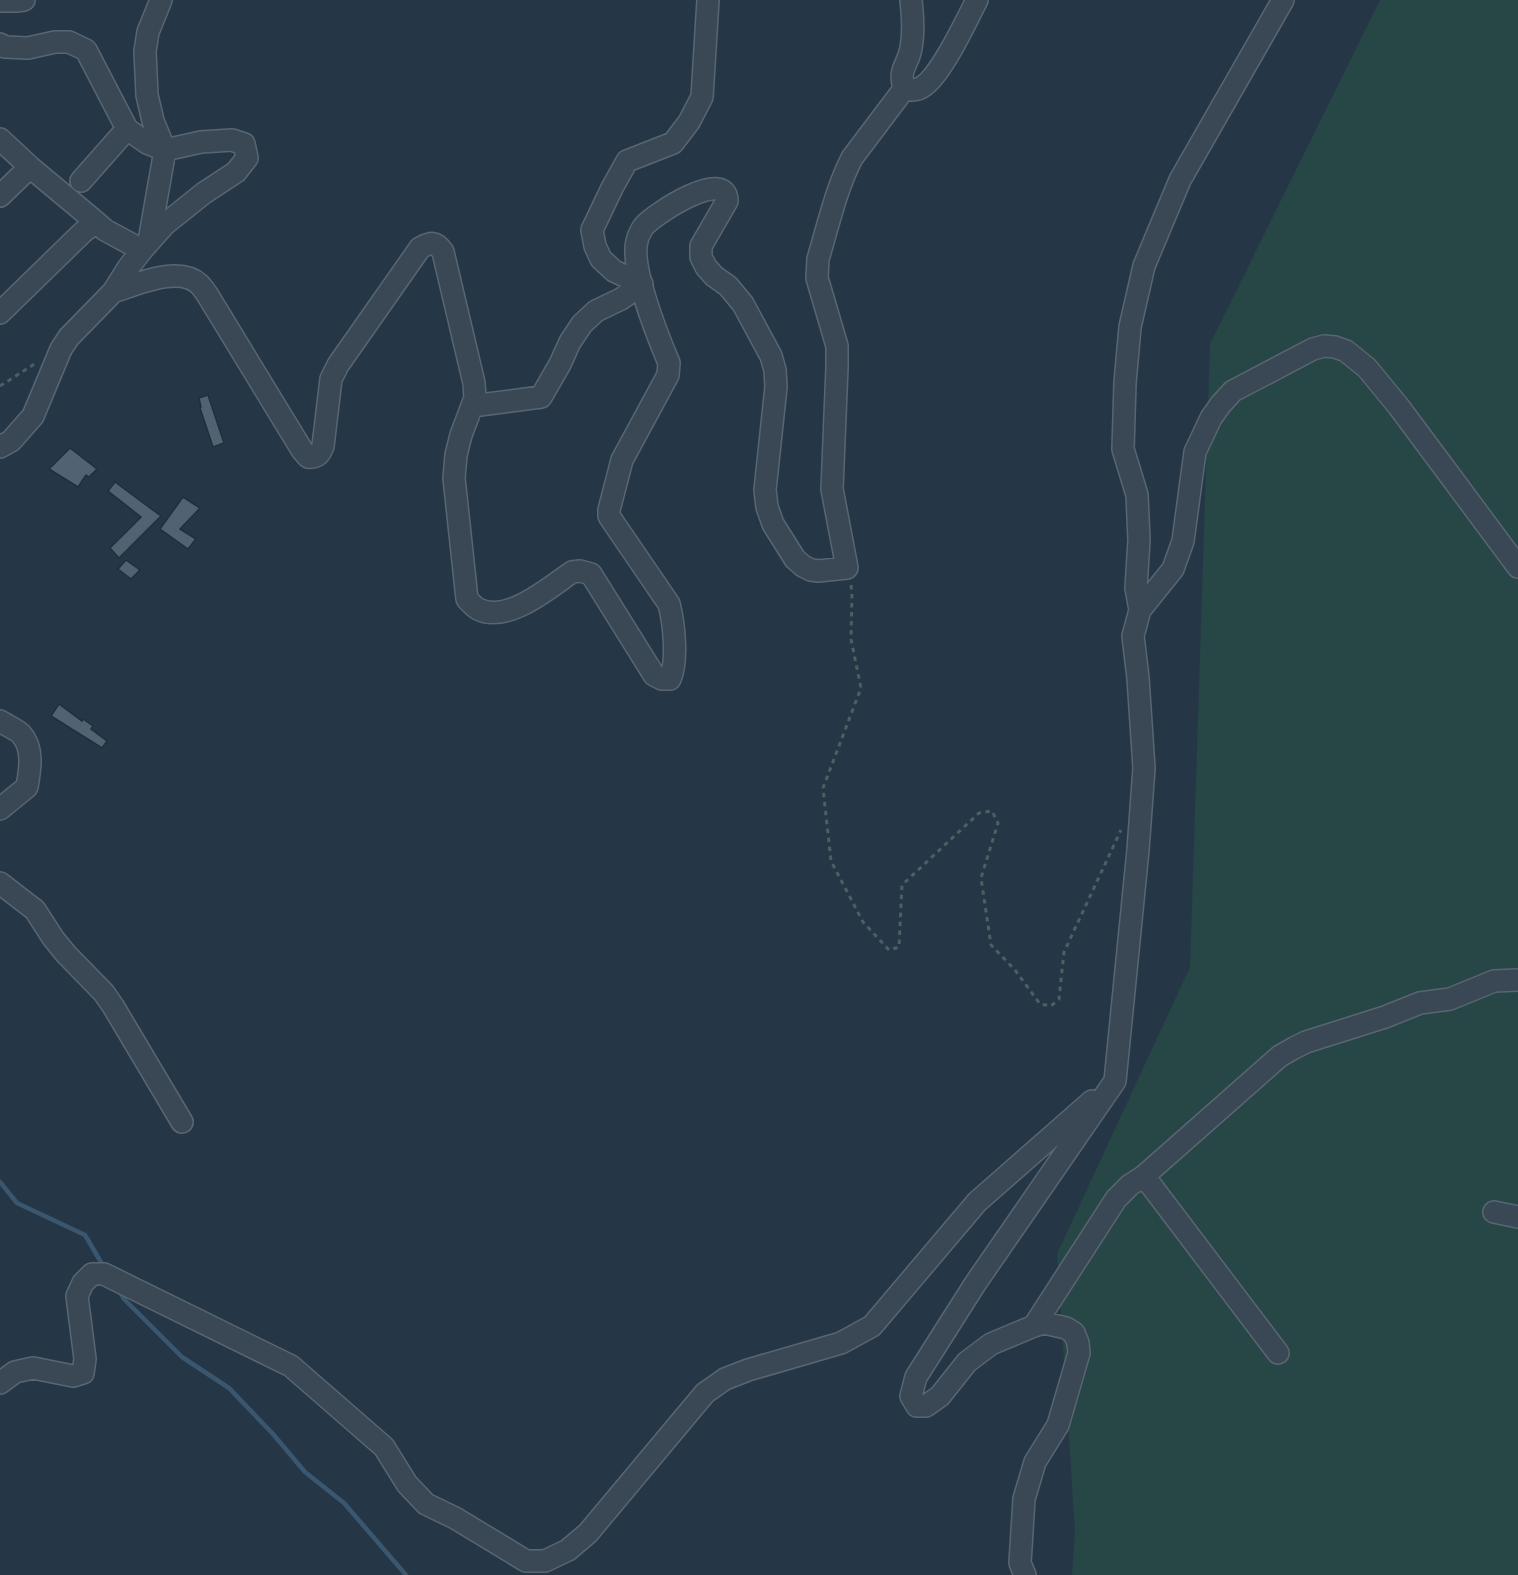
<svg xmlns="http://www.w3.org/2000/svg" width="1518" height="1575" viewBox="0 0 1518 1575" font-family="'Alegreya Sans',sans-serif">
<rect width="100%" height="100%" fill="#253746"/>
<!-- green -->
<path fill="#274646" d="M1380,0H1518V1575H1072L1075,1531L1057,1254L1190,967L1210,344Z"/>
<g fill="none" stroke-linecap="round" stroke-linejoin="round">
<!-- stream -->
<path stroke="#3a576f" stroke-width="4.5" d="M0,1182L17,1203L85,1235L105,1269
M118,1289L124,1299L182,1357L229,1388L273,1434L305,1472L344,1503L406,1575"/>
</g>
<!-- building -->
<path fill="#516273" stroke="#212f3c" stroke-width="1.5" d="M208,395L224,443L213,447L200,408L201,407L199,398Z
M70,448L97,469L89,477L86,475L78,487L49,469Z
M115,482L161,516L119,558L110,548L141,517L108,491Z
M183,497L200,508L180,529L196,539L188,549L160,529Z
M126,560L140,570L131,579L118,569Z
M59,704L82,721L83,719L93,726L91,729L107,741L102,748L51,716Z"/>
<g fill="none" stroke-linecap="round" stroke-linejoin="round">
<defs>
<path id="minor" d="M0,1H16L24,0
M0,44L5,47L28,48L55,42H69L86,50L127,129L147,143L165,150L201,142L232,140L244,144L247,158L236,172L204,193L164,225L142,250L128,268L113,292L69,337L61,349L33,416L11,441L0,447
M904,89C911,90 916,91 922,87C941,76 966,21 977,0
M904,89C898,68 908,66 911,48C914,32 913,17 911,0
M0,139L30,167L96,222
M81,181L127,129
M0,196L30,167
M149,241L165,150L153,121L147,95L145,51L148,32L161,0
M113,292C135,285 179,265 199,284C203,288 207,294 210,299L302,450L308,457C317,458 320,454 323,446L331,379L338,365L420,248C431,242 436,241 443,252L474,383L475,398L461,435L456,455L454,478L467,599C470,602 474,607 478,609C507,624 549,588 572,572L580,571L591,574L654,675L662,679H670C678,661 674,623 669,604L613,522L609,516V510L622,460L668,375L669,363C658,337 630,267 637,241C638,236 642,228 645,225C656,213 727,167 727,201L701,246V257L706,267L714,276L728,286L743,304L771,356L775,370L776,387L765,490L767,507L773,524L795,559L803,566L811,570L818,571L847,568L832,489L837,367V346L817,278L818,259C828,226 836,189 852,158L904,89
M0,313L83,232L96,222L105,230L142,250
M472,406L541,397L560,364L570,342L582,324L596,311L621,299L642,284L614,271L601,259L595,246L592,230L612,188L627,161L673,143L689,122L702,97L708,0
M1140,610L1173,569L1183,541L1195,452L1211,418L1221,404L1233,391L1313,349L1324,346L1335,347L1346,351L1367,368L1399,407L1518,567
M0,721C6,725 16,729 21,734C34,748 30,770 27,787L0,809
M0,883L35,910L53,938L66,954L104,993L113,1006L182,1122
M1144,1176L1278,1353
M1494,1212L1518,1217
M1034,1326L1116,1199L1130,1185L1144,1176L1280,1056L1294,1048L1306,1042L1385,1017L1420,1003L1450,999L1494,981L1518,980
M0,1383L15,1372L33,1368L73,1376L83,1373L85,1359L77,1296L83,1283L92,1274H104L291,1366L384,1447L407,1484L426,1504L455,1518L526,1561H545L568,1550L588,1533L705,1393L725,1379L748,1370L841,1343L872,1326L977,1202L1092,1101
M1025,1575L1020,1563L1024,1499L1035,1462L1058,1425L1079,1353L1078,1343L1074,1333L1066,1328L1044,1323L1034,1326L991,1344L967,1362L940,1396L926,1406H917L911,1396L916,1377L975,1284L1115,1081L1138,850L1144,768L1138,678L1133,636L1140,610L1136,588L1139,540L1137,495L1123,449L1125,383L1130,327L1144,266L1180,180L1283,0"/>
</defs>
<!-- minor casing -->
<use href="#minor" stroke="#596672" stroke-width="24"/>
<!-- path -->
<path stroke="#466262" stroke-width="3" stroke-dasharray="4.5 4.5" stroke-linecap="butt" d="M0,386L36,363
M851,585L852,593L851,639L861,688L823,788L831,861L863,922L889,950L899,947L902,885L979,813L992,811L998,823L981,878L991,945L1015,970L1040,1004L1051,1006L1059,999L1064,952L1121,830"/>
<!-- minor -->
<use href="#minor" stroke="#3a4855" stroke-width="21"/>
</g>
</svg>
